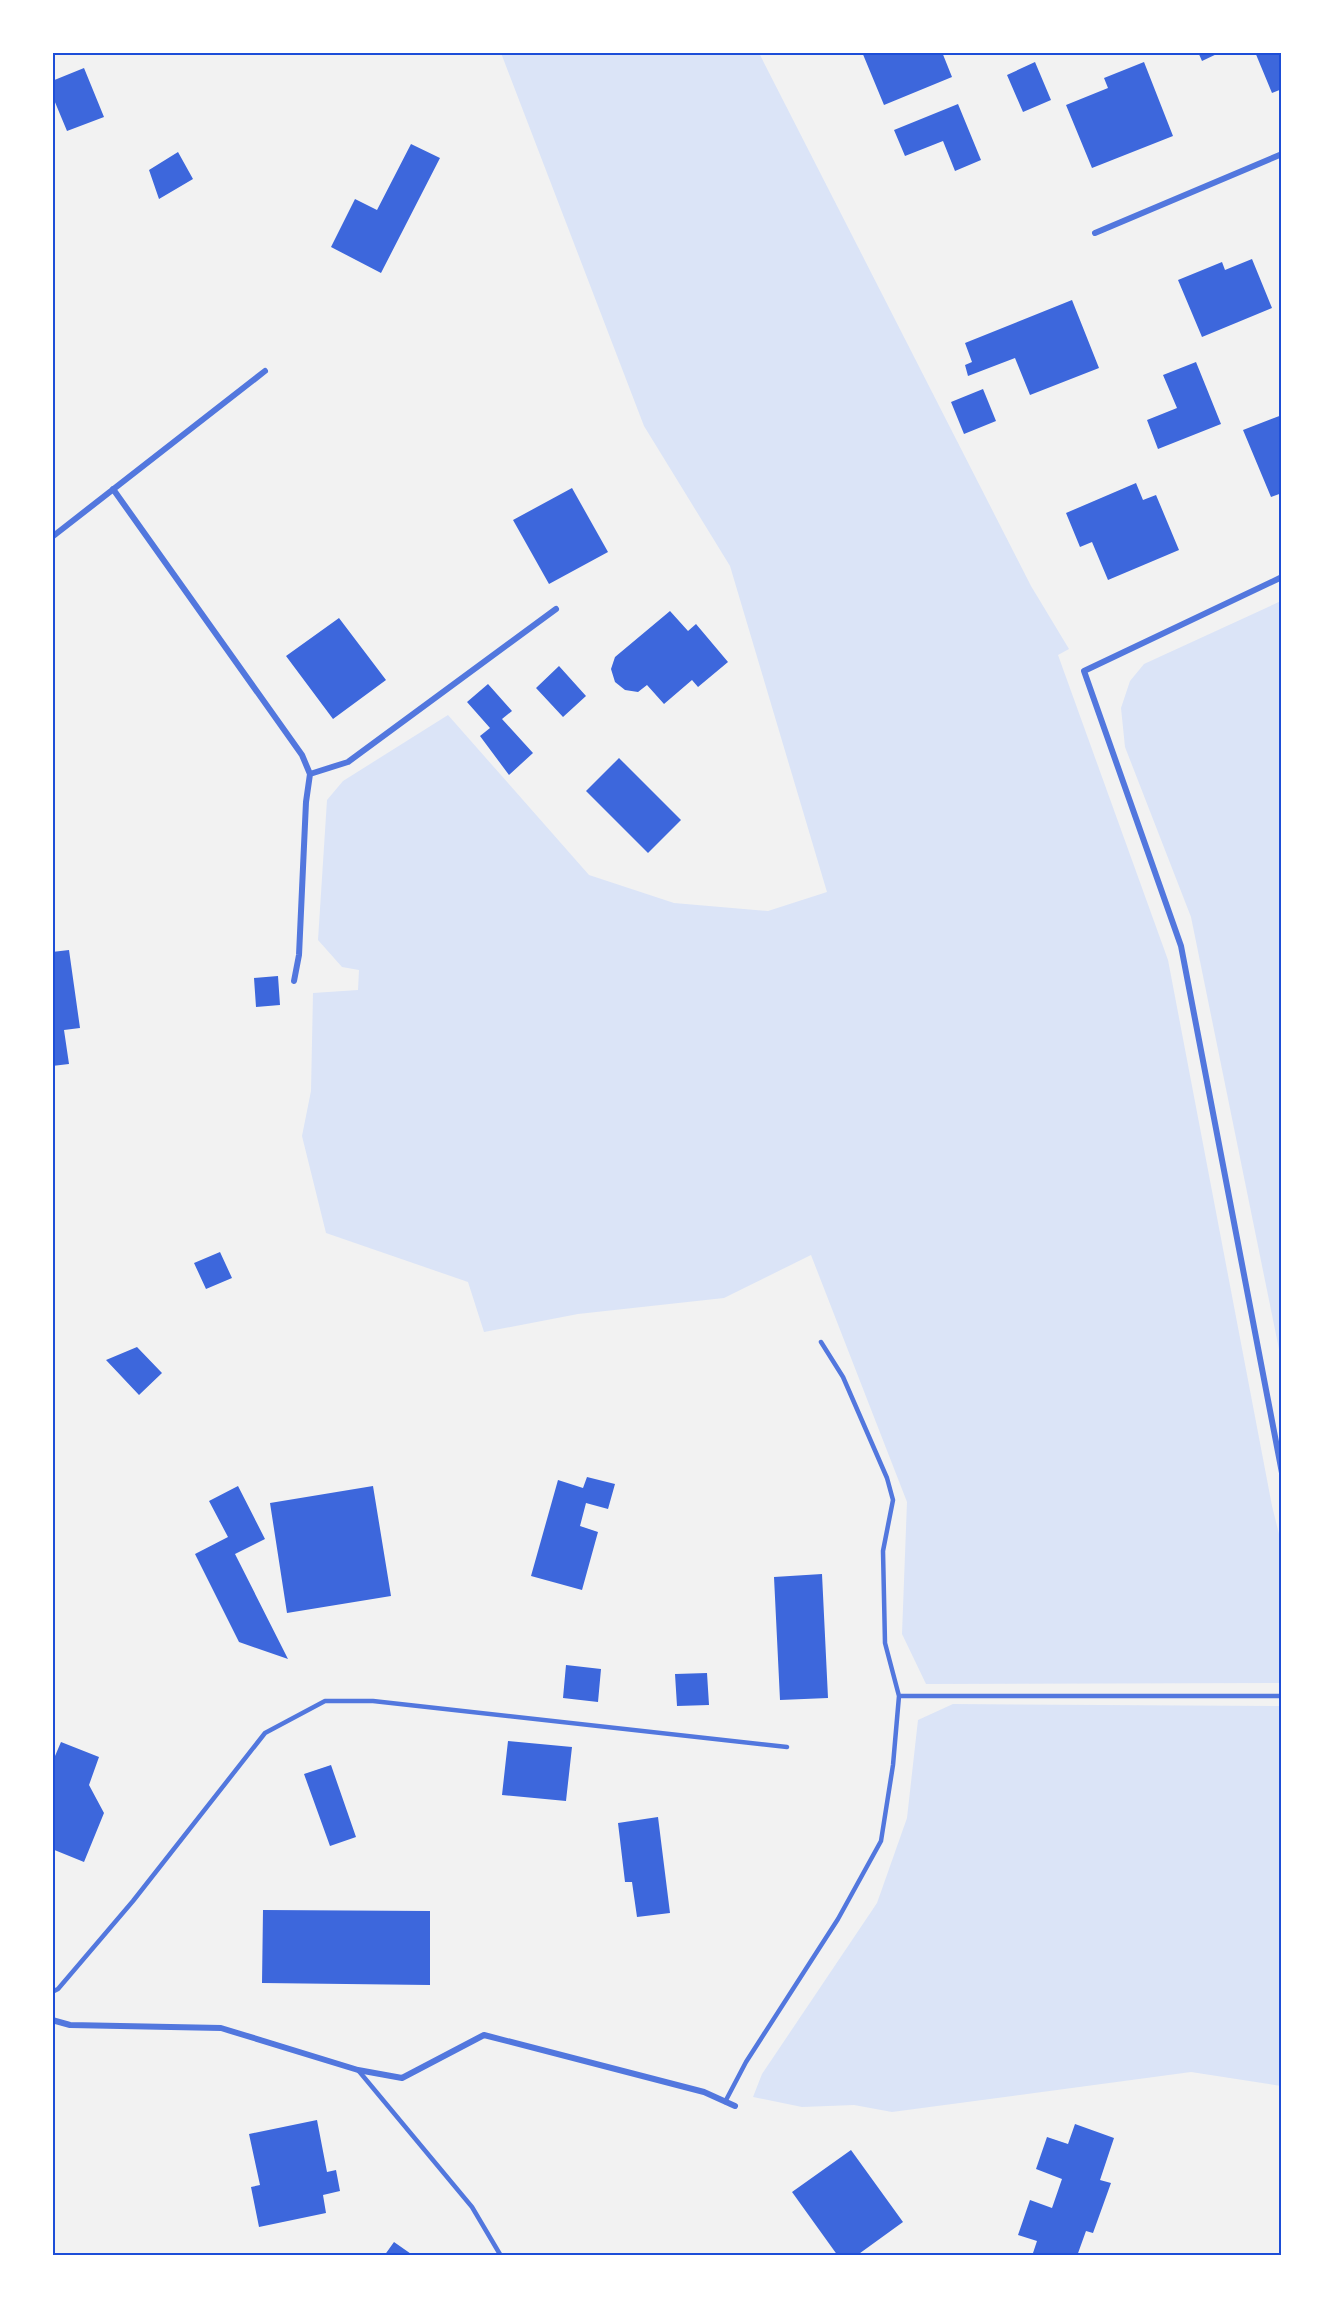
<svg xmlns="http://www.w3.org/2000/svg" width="1334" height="2308" viewBox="0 0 1334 2308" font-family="Barlow,sans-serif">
<rect width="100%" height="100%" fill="#f2f2f2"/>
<!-- green -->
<path fill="#dbe4f7" d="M501,53H759L1031,586L1069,649L1058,655L1168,960L1272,1506L1281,1542V1683L926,1684L902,1634L907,1502L811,1255L724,1298L578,1314L484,1332L468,1282L326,1233L302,1136L311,1091L313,993L358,990L359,970L342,967L318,940L327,800L343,781L448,715L589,875L674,903L768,911L827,892L730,566L644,426Z
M1281,601V1359L1191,917L1125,747L1121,708L1130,681L1144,664Z
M953,1704L1281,1706V2086L1191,2072L892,2112L854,2105L802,2107L753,2097L762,2074L877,1903L907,1818L918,1720Z"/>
<!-- building -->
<path fill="#3d67dc" d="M862,52H942L952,77L884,105Z
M1198,52H1221L1202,61Z
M1255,52H1282V89L1272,93Z
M1035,62L1051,100L1023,112L1007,75Z
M1144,62L1173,136L1092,168L1066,105L1108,88L1104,78Z
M84,68L104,117L67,131L52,95V81Z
M958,104L981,160L955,171L943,141L905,156L894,130Z
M411,144L440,158L381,273L331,247L355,199L377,210Z
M178,152L193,179L159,199L149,170Z
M1252,259L1272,308L1202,337L1178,280L1222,262L1225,270Z
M1072,300L1099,368L1030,395L1015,358L968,376L965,365L972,362L965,343Z
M1196,362L1221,424L1158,449L1147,420L1177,408L1163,375Z
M983,389L996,421L964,434L951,402Z
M1282,415V493L1271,497L1243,430Z
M1136,483L1143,500L1156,495L1179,550L1108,580L1092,542L1080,547L1066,513Z
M572,488L608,552L549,584L513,520Z
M670,611L688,631L696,624L728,662L698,687L692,680L664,704L647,685L638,692L625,690L615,682L611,669L615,657Z
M339,618L386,680L333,719L286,656Z
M559,666L586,696L563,717L536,688Z
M488,684L512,711L502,719L533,753L509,775L480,736L490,728L467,702Z
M619,758L681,820L648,853L586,791Z
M69,950L80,1028L64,1030L69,1064L52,1066V952Z
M278,976L280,1005L256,1007L254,978Z
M220,1252L232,1278L206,1289L194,1263Z
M137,1347L162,1373L139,1395L106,1360Z
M587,1477L615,1484L608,1509L586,1503L580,1526L598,1532L582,1590L531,1576L558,1480L583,1488Z
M238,1486L265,1539L235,1554L288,1659L239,1642L195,1554L228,1537L209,1501Z
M373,1486L391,1596L287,1613L270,1503Z
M822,1574L828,1698L780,1700L774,1577Z
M566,1665L601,1669L598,1702L563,1698Z
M707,1673L709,1705L677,1706L675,1674Z
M508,1741L572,1747L566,1801L502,1795Z
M61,1742L99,1757L89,1785L104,1813L84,1862L52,1849V1763Z
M331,1765L356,1837L330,1846L304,1774Z
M658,1817L670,1913L637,1917L632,1882H625L618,1823Z
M263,1910L430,1911V1985L262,1983Z
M317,2120L327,2172L336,2170L340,2191L323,2195L326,2213L259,2227L251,2187L260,2185L249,2134Z
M1075,2124L1114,2138L1100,2180L1111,2183L1093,2233L1086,2231L1077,2256H1032L1037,2241L1018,2235L1030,2200L1052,2208L1062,2179L1036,2169L1047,2137L1068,2144Z
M851,2150L903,2222L856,2256H838L792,2192Z
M394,2242L414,2256H384Z"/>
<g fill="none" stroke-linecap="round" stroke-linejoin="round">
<!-- service -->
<path stroke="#5277de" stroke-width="4.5" d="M899,1696H1282
M52,1992L58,1989L133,1901L265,1733L325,1701H373L787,1747
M358,2070L472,2207L501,2256
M725,2102L746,2062L838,1919L881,1841L893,1765L899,1696L885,1643L883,1551L893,1500L887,1478L843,1377L821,1342"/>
<!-- minor -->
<path stroke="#5277de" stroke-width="6" d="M1095,233L1282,154
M113,489L302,755L310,774L306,802L299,955L294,981
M52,537L265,371
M1282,577L1084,671L1181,946L1282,1473
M310,774L348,762L556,609
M52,2020L70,2025L221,2028L358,2070L402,2078L484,2035L704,2092L735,2106"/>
</g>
<!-- border -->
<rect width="1334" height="2308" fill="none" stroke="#ffffff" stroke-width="108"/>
<rect x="54" y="54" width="1226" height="2200" fill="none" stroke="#1d4ed8" stroke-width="2"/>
</svg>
